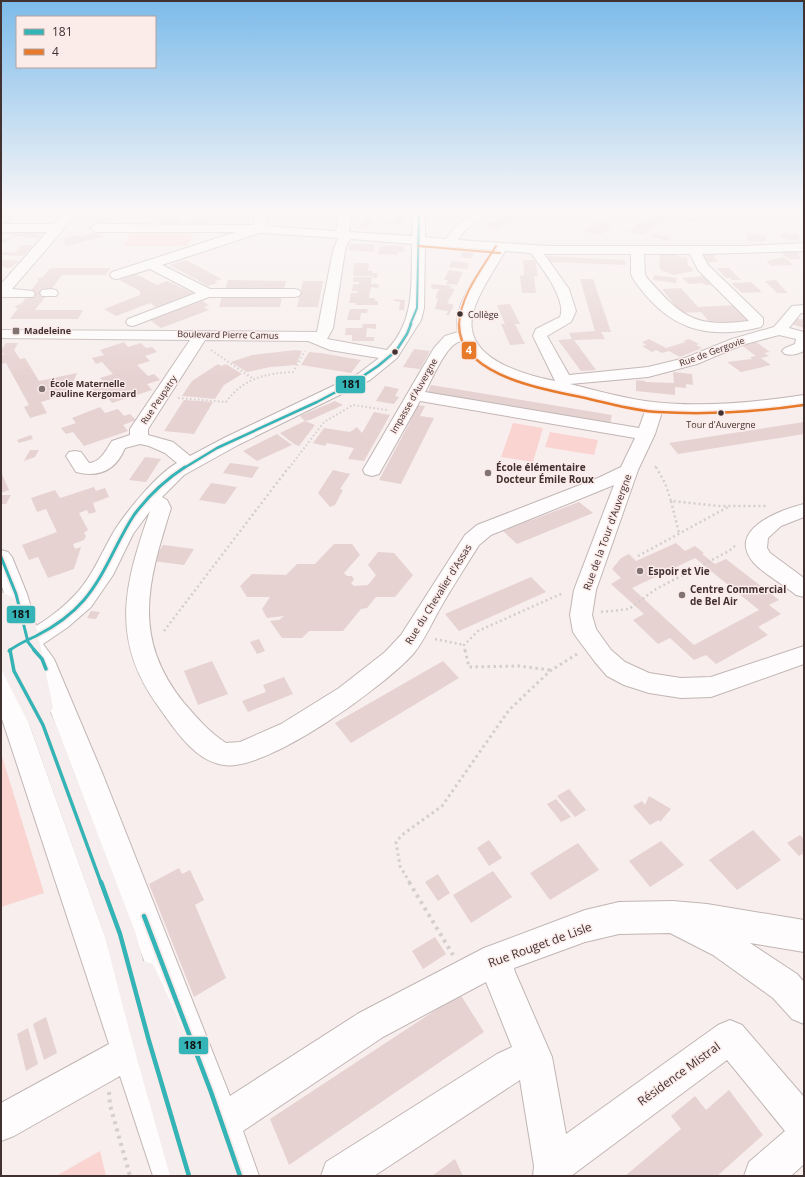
<svg xmlns="http://www.w3.org/2000/svg" width="805" height="1177" viewBox="0 0 805 1177" font-family="'Open Sans',sans-serif">
<rect width="100%" height="100%" fill="#f7eeed"/>
<!-- green -->
<path fill="#fad4d1" d="M132,232L194,233L187,246H123Z
M513,423L543,428L533,462L501,457Z
M550,432L598,440L594,455L545,447Z
M1,753L44,893L1,907Z
M100,1151L106,1176H56Z"/>
<!-- building -->
<path fill="#e6d2d1" fill-rule="evenodd" d="M31,212H61L58,215H51L49,217H18L10,225H1L9,215H28Z
M161,212H167L182,220L165,225L148,216Z
M216,212H232L225,216H227L215,219L206,215Z
M515,212L525,215L495,229L484,225Z
M658,212H677L643,235L629,231Z
M693,212H716L715,213L727,216L719,221L704,217L697,222L686,220L695,213Z
M763,212H769L789,217L785,220L760,214Z
M97,213L104,217L108,216L115,221L100,225L94,222L96,221L94,220H86L82,217Z
M398,214L405,215L403,223H406V225H385L390,221H396Z
M202,216L211,220L194,225L186,221Z
M366,219L375,221L365,229L357,228Z
M599,222L614,226L599,235L583,231Z
M19,231H45L39,238H24L26,236H18L11,238L5,243H1V238L6,239L11,235H1V232Z
M95,232L103,237L66,246L63,244L66,243L61,240L71,236L76,235L80,237Z
M654,233L672,238L667,241L649,236Z
M748,233L766,237V242L747,241Z
M781,233L799,235V241L781,238Z
M350,244H374V252L349,250Z
M22,245H33L26,253H21H26L23,256L1,255L3,252L20,253L15,252Z
M391,245L405,246L404,252H398V255L378,254L380,246Z
M460,248L471,249L470,251H475L471,259L460,257L463,252H458Z
M796,251L801,255H797L802,259H789L780,252Z
M667,253L677,254L676,256L687,258L688,266L691,267L694,271L674,275L662,271L659,267L660,255H667Z
M701,254H713L718,262H706Z
M548,256L624,260L626,265L549,262Z
M784,257L793,265L772,266L766,261Z
M1,260H11L19,261L12,267L7,268L1,266Z
M186,260L222,279L215,281L217,283L208,286L170,265Z
M523,260H535L538,276H534L536,293H522L520,275L524,276Z
M452,261L469,263L467,269L449,267Z
M354,263H369L368,271H372V273H378L377,278H373V276H353Z
M50,268H111L106,275H62L35,310H83L78,319H10L18,308H15L16,306L22,303L38,281V278L43,277Z
M717,268H729L741,280H732L730,278H726Z
M449,270L463,272L457,285L446,284L448,280H444Z
M136,274L157,285L167,281L193,293L156,307L150,303L116,316L104,309L140,295V291L119,280Z
M654,275L677,278L676,283L653,280Z
M705,276L714,285H705L702,283L689,284L682,278Z
M353,277H372L371,284H379L378,288L371,287L369,298H375V301H378V305H356V303H349L351,293H357L358,291H352L353,284H359V282H353Z
M580,279H593L611,332H601L605,339L574,340L596,370L581,371L558,340L572,339L569,333L595,331Z
M228,280L286,281L284,289H225Z
M776,280L779,284L788,293H777L765,281Z
M303,281H323L318,307H297Z
M751,282L762,292L742,293L731,283Z
M431,284L452,286L450,288L455,289L447,303L454,305L449,315H446L448,311L435,309L438,298H435L439,289H432Z
M681,288L698,307L737,305L752,321L711,324L701,312L681,313L662,289Z
M222,297H282L280,307H219Z
M394,299L405,300L404,310H399L400,302L394,301Z
M202,301L209,305L204,307L209,310L161,328L150,320Z
M510,304L520,324H515L525,344L510,345L501,324H505L497,305Z
M350,309H368L367,313H361L360,320H347Z
M796,318L804,320V328L791,324Z
M363,324H376V329L367,328L366,337H374V341H352V335H345L346,328H362Z
M649,339L666,348L686,342L683,341L689,339L699,344L696,345L702,348L680,357L669,351L662,353L656,350L652,352L642,346L646,345L642,342Z
M124,342L128,347L141,343L146,348L152,347L157,352L145,356L150,361L137,365L148,376L154,374L160,380L147,384L152,390L112,403L102,390L95,393L90,387L104,382L100,378L113,374L102,362L96,364L92,358L104,355L100,350Z
M756,342L770,352L764,353L769,356L761,358L771,365L741,372L727,362L752,359L750,357L756,356L741,345Z
M6,343H18L14,350L20,359L25,358L39,381L77,373L68,394L41,402L47,413L30,418L24,407L29,405L6,363L1,364V355L5,354L1,353V350Z
M414,349L430,351L420,369L403,367Z
M296,350L302,351L296,365L270,367L247,372L231,362L252,355Z
M309,352L321,353L361,360L351,373L301,365Z
M218,364L221,366L226,364L242,374L224,385L215,399L182,396L192,381Z
M673,372L692,374L693,385L686,384V388L675,387V395L636,391V380L645,381V382L674,383Z
M431,385L612,415L610,424L427,394Z
M385,386L399,389L395,396L399,397L394,404L376,401Z
M184,400L213,402L194,434L164,431Z
M335,401L343,405L310,420L305,421L300,416Z
M416,405L425,406L420,416L434,418L401,484L379,480L411,420L408,419Z
M100,407L105,413L118,409L124,416L130,414L136,420L123,425L128,431L84,446L73,432L66,434L61,428L76,423L72,418Z
M374,412L390,415L364,461L348,459L354,448L327,443L325,446L313,443L324,428L350,432L357,427L362,433Z
M305,421L315,425L299,446L294,444L280,433Z
M804,422V434L678,454L669,443Z
M277,434L292,445L257,461L243,451Z
M31,435L33,439L19,443L17,440Z
M30,450H39L35,457L24,461Z
M145,457L161,459L146,482L129,480Z
M230,463L259,467L252,478L223,473Z
M333,470L350,474L340,489L343,490L335,505L330,507L318,493Z
M1,472L9,490L1,493Z
M211,483L237,487L225,504L199,500Z
M94,487L96,491L105,488L109,497L93,503L96,512L89,514L87,510L79,513L88,530L84,533L86,536L84,540L73,544L75,549L81,547L74,569L48,578L38,557L29,560L22,545L57,532L46,509L37,512L31,498L55,490L60,498Z
M1,495H11L6,504H1Z
M579,502L593,513L517,544L503,531Z
M676,543L685,551L695,546L704,553L702,554L715,564L726,559L779,600L769,605L781,614L758,627L768,635L716,664L706,655L694,660L670,638L658,644L633,620L644,614L611,584L621,578L612,569L621,558L629,554L636,561ZM695,558L759,610L694,645L632,588Z
M334,544H352L360,555L344,573L347,576H352L354,580L351,583L354,586L368,585L376,575L368,565L378,552L394,553L413,575L395,597H376L367,608L361,609L343,631H309L302,638H282L270,621L279,620L284,616L267,618L262,609L270,597H247L240,586L252,574L286,575L297,564H315Z
M163,545L194,549L184,565L153,561Z
M531,577L546,592L459,631L445,614Z
M91,611L100,612L96,619L87,618Z
M259,639L265,651L257,654L250,642Z
M212,661L228,694L198,705L184,671Z
M443,661L459,678L351,743L335,723Z
M284,677L293,694L248,712L242,701L266,692L263,685Z
M569,789L586,810L575,817L557,796Z
M649,796L671,809L660,822L659,820L650,825L633,806L642,801L645,805Z
M556,799L571,817L561,822L547,804Z
M753,830L781,860L737,890L709,860Z
M800,835L804,839V853L799,856L787,843Z
M489,840L502,858L489,866L477,848Z
M661,841L684,865L650,887L629,861Z
M578,843L599,870L550,900L530,873Z
M179,868L182,874L190,870L204,900L195,905L226,978L194,997L149,884Z
M493,871L512,897L471,923L453,895Z
M438,874L450,893L438,901L425,882Z
M435,937L446,954L423,969L412,951Z
M460,994L484,1032L289,1165L270,1119Z
M46,1017L57,1053L44,1060L33,1024Z
M28,1028L38,1064L26,1071L17,1034Z
M729,1090L763,1135L717,1176H625L681,1129L671,1116L695,1096L706,1110Z
M455,1159L463,1176H432Z"/>
<g fill="none" stroke-linecap="round" stroke-linejoin="round">
<defs>
<path id="minor" d="M64,212H76L62,231L12,289L33,291L35,294L33,297H1V284L47,232H1V224H53Z
M256,212H268L266,226L336,231L340,212H352L349,232L412,236L413,212H425V237L446,239C460,218 472,212 498,212L496,214C481,218 466,226 458,240L547,246H745L804,243V251L702,254L708,265L763,318V324L761,327C705,341 667,328 634,280L631,274V254H544L569,289L576,311L571,322L547,336L569,375L648,367L685,358L732,339L774,327L792,306L804,305V313H801L789,328L804,332V351C797,354 792,356 785,354L782,351L785,348L795,344L796,339L779,335L742,345L697,364L648,377L570,384C595,390 619,397 645,401C697,408 752,403 804,395V405C757,413 710,415 662,412L655,434L638,470L596,590L592,615L596,629L611,650L625,662L649,673L681,678L711,677L804,646V664L711,697L681,698L649,693L624,685L607,676L595,662L577,638L573,632L570,615L574,590L614,485L491,535L479,545C465,568 450,590 437,614C430,627 423,642 414,653C386,685 267,772 224,765C194,761 174,728 158,706C109,638 125,583 150,511L133,534L113,575L91,607L68,627L43,644L54,659L103,775L230,1096L359,1013L484,948L585,910L619,902L673,901L707,904L804,920V952L750,943L797,974L804,982V1024L792,1019L773,998L713,955L670,933L619,934L585,942L514,968L515,972L552,1057L566,1134L718,1025L730,1020L742,1025L804,1097V1164L791,1176H744L749,1162L785,1131L727,1060L571,1176H533L534,1166L520,1080L374,1176H321L326,1162L497,1054L512,1047L486,982L383,1037L243,1131L259,1176H221L212,1149L207,1152L194,1146L188,1133L194,1120L201,1115L193,1092L75,775L32,663L24,653L1,662V643C28,633 55,616 75,595C92,577 101,554 113,533C125,513 157,474 177,463L165,453L149,446L140,444L125,448C116,470 99,478 76,472L66,456L69,452L75,451L81,452L89,463C101,462 106,450 112,441L130,435V429L190,340L1,338V330L317,332L333,251L338,238L260,233L162,265L210,289H294L299,290L301,293L299,296L294,297H209L133,326L128,325L126,322L128,319L196,293L150,269L117,279L112,278L110,275L112,272L236,232H96L90,228L96,224L254,225ZM351,239L412,244C411,282 416,320 387,350L327,339L333,328L345,251L348,242ZM425,245L493,250C479,273 452,304 458,332L445,336L434,348L363,470L365,474L372,476L379,474L420,401L635,438L621,467L598,478L477,525L465,535L401,635L385,652L339,688L281,724L240,742L226,743C209,732 197,718 184,703C131,637 148,582 171,508L167,500L162,497L184,475L238,445L370,380L397,358L421,320L424,308ZM505,251L531,253C541,267 567,299 560,317L536,329L533,336L555,381C524,375 461,358 473,313C479,291 494,271 505,251ZM644,254H690L698,270L749,321C694,328 682,317 647,278L645,274ZM205,340L308,341L330,350L379,358L358,374L226,437L190,456L173,442L148,435V429ZM461,341C483,383 538,387 579,396C601,401 623,408 645,411L639,428L425,392C433,378 446,344 461,341Z
M51,289L56,290L58,293L56,296H42L40,293L42,290Z
M804,504V517L781,526L768,538L767,548L770,553L804,578V597L796,595C784,585 764,574 754,563C725,530 780,510 804,504Z
M1,550L8,552L12,557L27,594L35,621L32,627L24,629L16,627L1,584Z
M1,669L10,672L13,679L138,1029L141,1028L153,1033L158,1045L153,1057L149,1059L191,1176H153L120,1076L14,1136L1,1141V1103L109,1044L1,716Z"/>
<path id="major" d="M1,212H9L5,216L1,217Z
M1,592C14,596 29,609 35,621L53,707L50,713L56,725L136,934L143,961L153,964C186,1033 215,1104 241,1176H170L132,1041L104,934L30,726L2,671Z"/>
</defs>
<!-- minor casing -->
<use href="#minor" stroke="#c1b6b5" stroke-width="2"/>
<!-- major casing -->
<use href="#major" stroke="#d2cbcb" stroke-width="2"/>
<!-- path-far4 -->
<path stroke="#d4cece" stroke-width="1.5" stroke-dasharray="1 2" stroke-linecap="butt" d="M434,226L452,212"/>
<!-- path-far3 -->
<path stroke="#d4cece" stroke-width="2" stroke-dasharray="1.5 2.5" stroke-linecap="butt" d="M211,350L252,378
M178,398L226,402C243,379 265,373 293,372L305,351
M655,466L656,468
M289,468L324,422L353,405L387,410"/>
<!-- path-far2 -->
<path stroke="#d4cece" stroke-width="2.5" stroke-dasharray="2 3" stroke-linecap="butt" d="M656,467L665,483L671,501L719,506H768
M671,501L679,533
M638,556L728,507
M601,612L629,609L656,589L729,551L737,544
M164,631L289,467
M435,639L464,645
M465,651L464,645L478,631L563,593"/>
<!-- path-far1 -->
<path stroke="#d4cece" stroke-width="3" stroke-dasharray="2.5 3.5" stroke-linecap="butt" d="M465,650L469,667L519,666L550,670
M410,883L400,866L396,842L402,835L442,806L509,710L550,671L577,654"/>
<!-- path -->
<path stroke="#d4cece" stroke-width="4" stroke-dasharray="3 4.5" stroke-linecap="butt" d="M409,882L453,955
M109,1092L110,1105L130,1176"/>
<!-- minor -->
<use href="#minor" fill="#fefcfc" fill-rule="evenodd"/>
<!-- major -->
<use href="#major" fill="#f6eeee" fill-rule="evenodd"/>
<defs>
<path id="bus-1-far4" d="M410,325L417,308L419,212"/>
<path id="bus-1-far3" d="M184,468L217,448L317,402L351,384L378,366L396,351L407,334L411,324"/>
<path id="bus-1-far2" d="M1,557L16,594L28,642L35,651
M9,651C16,645 27,640 36,636C54,627 71,615 84,600C106,574 116,542 134,515C148,496 165,480 185,467"/>
<path id="bus-1-far1" d="M10,650L14,671L43,725L101,883
M34,650L42,659L46,669"/>
<path id="bus-1" d="M101,882L120,934L149,1041L189,1176
M144,916L211,1092L240,1176"/>
<path id="bus-2-far1" d="M418,246L500,253
M459,325C460,296 481,270 496,246"/>
<path id="bus-2" d="M459,324C458,378 551,390 589,399C612,404 635,411 658,412C707,415 756,412 804,405"/>
</defs>
<!-- bus-1-far4 casing -->
<use href="#bus-1-far4" stroke="#fbebe9" stroke-width="4"/>
<!-- bus-1-far3 casing -->
<use href="#bus-1-far3" stroke="#fbebe9" stroke-width="5"/>
<!-- bus-1-far2 casing -->
<use href="#bus-1-far2" stroke="#fbebe9" stroke-width="6"/>
<!-- bus-1-far1 casing -->
<use href="#bus-1-far1" stroke="#fbebe9" stroke-width="6"/>
<!-- bus-1 casing -->
<use href="#bus-1" stroke="#fbebe9" stroke-width="8"/>
<!-- bus-2-far1 casing -->
<use href="#bus-2-far1" stroke="#fbebe9" stroke-width="4"/>
<!-- bus-2 casing -->
<use href="#bus-2" stroke="#fbebe9" stroke-width="5"/>
<!-- bus-1-far4 -->
<use href="#bus-1-far4" stroke="#34b4b6" stroke-width="2"/>
<!-- bus-1-far3 -->
<use href="#bus-1-far3" stroke="#34b4b6" stroke-width="2.5"/>
<!-- bus-1-far2 -->
<use href="#bus-1-far2" stroke="#34b4b6" stroke-width="3"/>
<!-- bus-1-far1 -->
<use href="#bus-1-far1" stroke="#34b4b6" stroke-width="3.5"/>
<!-- bus-1 -->
<use href="#bus-1" stroke="#34b4b6" stroke-width="4.5"/>
<!-- bus-2-far1 -->
<use href="#bus-2-far1" stroke="#e7792b" stroke-width="2"/>
<!-- bus-2 -->
<use href="#bus-2" stroke="#e7792b" stroke-width="2.5"/>
</g>
<!-- sky -->
<linearGradient id="sky" x2="0" y2="1"><stop stop-color="#7cbbea"/><stop offset="0.56" stop-color="#fbf7f7"/><stop offset="1" stop-color="#fbf7f7" stop-opacity="0"/></linearGradient>
<rect width="805" height="377" fill="url(#sky)"/>
<!-- markers -->
<g fill="#413130" stroke="#fbebe9" stroke-width="1.5">
<circle cx="460" cy="314" r="3.5"/>
<circle cx="395" cy="352" r="3.5"/>
<circle cx="721" cy="413" r="3.5"/>
</g>
<g fill="#817372" stroke="#fbebe9" stroke-width="1.5">
<rect x="12" y="327" width="8" height="8" rx="2"/>
<circle cx="42" cy="389" r="4"/>
<circle cx="488" cy="473" r="4"/>
<circle cx="640" cy="571" r="4"/>
<circle cx="682" cy="595" r="4"/>
</g>
<g text-anchor="middle" stroke-width="3" stroke-linejoin="round" paint-order="stroke">
<!-- bus labels -->
<g font-size="9" fill="#413130" stroke="#fbebe9" text-anchor="start">
<text x="468" y="318">Collège</text>
<text x="721" y="428" text-anchor="middle">Tour d'Auvergne</text>
</g>
<!-- far-poi labels -->
<g font-size="9" font-weight="bold" fill="#413130" stroke="#fbebe9" text-anchor="start">
<text x="24" y="334">Madeleine</text>
<text x="50" y="387">École Maternelle<tspan x="50" dy="10">Pauline Kergomard</tspan></text>
</g>
<!-- far-street labels -->
<g font-size="9" fill="#413130" stroke="#fbebe9">
<text transform="translate(228 335) rotate(1)" y="3">Boulevard Pierre Camus</text>
<text transform="translate(712 352) rotate(-20)" y="3">Rue de Gergovie</text>
<text transform="translate(414 396) rotate(-60)" y="3">Impasse d'Auvergne</text>
<text transform="translate(159 400) rotate(-56)" y="3">Rue Peupatry</text>
</g>
<!-- poi labels -->
<g font-size="10" font-weight="bold" fill="#413130" stroke="#fbebe9" text-anchor="start">
<text x="496" y="471">École élémentaire<tspan x="496" dy="12">Docteur Émile Roux</tspan></text>
<text x="648" y="575">Espoir et Vie</text>
<text x="690" y="593">Centre Commercial<tspan x="690" dy="12">de Bel Air</tspan></text>
</g>
<!-- street labels -->
<g font-size="10" fill="#413130" stroke="#fbebe9">
<text transform="translate(607 532) rotate(-70)" y="4">Rue de la Tour d'Auvergne</text>
<text transform="translate(438 594) rotate(-58)" y="4">Rue du Chevalier d'Assas</text>
</g>
<!-- near-street labels -->
<g font-size="12" fill="#413130" stroke="#fbebe9">
<text transform="translate(540 945) rotate(-20)" y="4">Rue Rouget de Lisle</text>
<text transform="translate(679 1074) rotate(-36)" y="4">Résidence Mistral</text>
</g>
</g>
<g stroke="#fbebe9" stroke-width="1.5">
<rect x="461" y="341" width="16" height="19" rx="4" fill="#e7792b"/>
<rect x="335" y="375" width="31" height="19" rx="4" fill="#34b4b6"/>
<rect x="6" y="605" width="30" height="19" rx="4" fill="#34b4b6"/>
<rect x="178" y="1036" width="31" height="19" rx="4" fill="#34b4b6"/>
</g>
<g font-size="11" text-anchor="middle" font-weight="bold" fill="#fff">
<text x="469" y="354">4</text>
</g>
<g font-size="11" text-anchor="middle" font-weight="bold" fill="#111">
<text x="351" y="388">181</text>
<text x="21" y="618">181</text>
<text x="193" y="1049">181</text>
</g>
<!-- border -->
<rect width="805" height="1177" fill="none" stroke="#413130" stroke-width="4"/>
<!-- legend -->
<rect x="16" y="16" width="140" height="52" fill="#fbebe9" stroke="#b1a19f"/>
<rect x="24" y="29" width="20" height="6" fill="#34b4b6" stroke="#b1a19f"/>
<text x="52" y="36" font-size="12" fill="#413130">181</text>
<rect x="24" y="49" width="20" height="6" fill="#e7792b" stroke="#b1a19f"/>
<text x="52" y="56" font-size="12" fill="#413130">4</text>
</svg>
